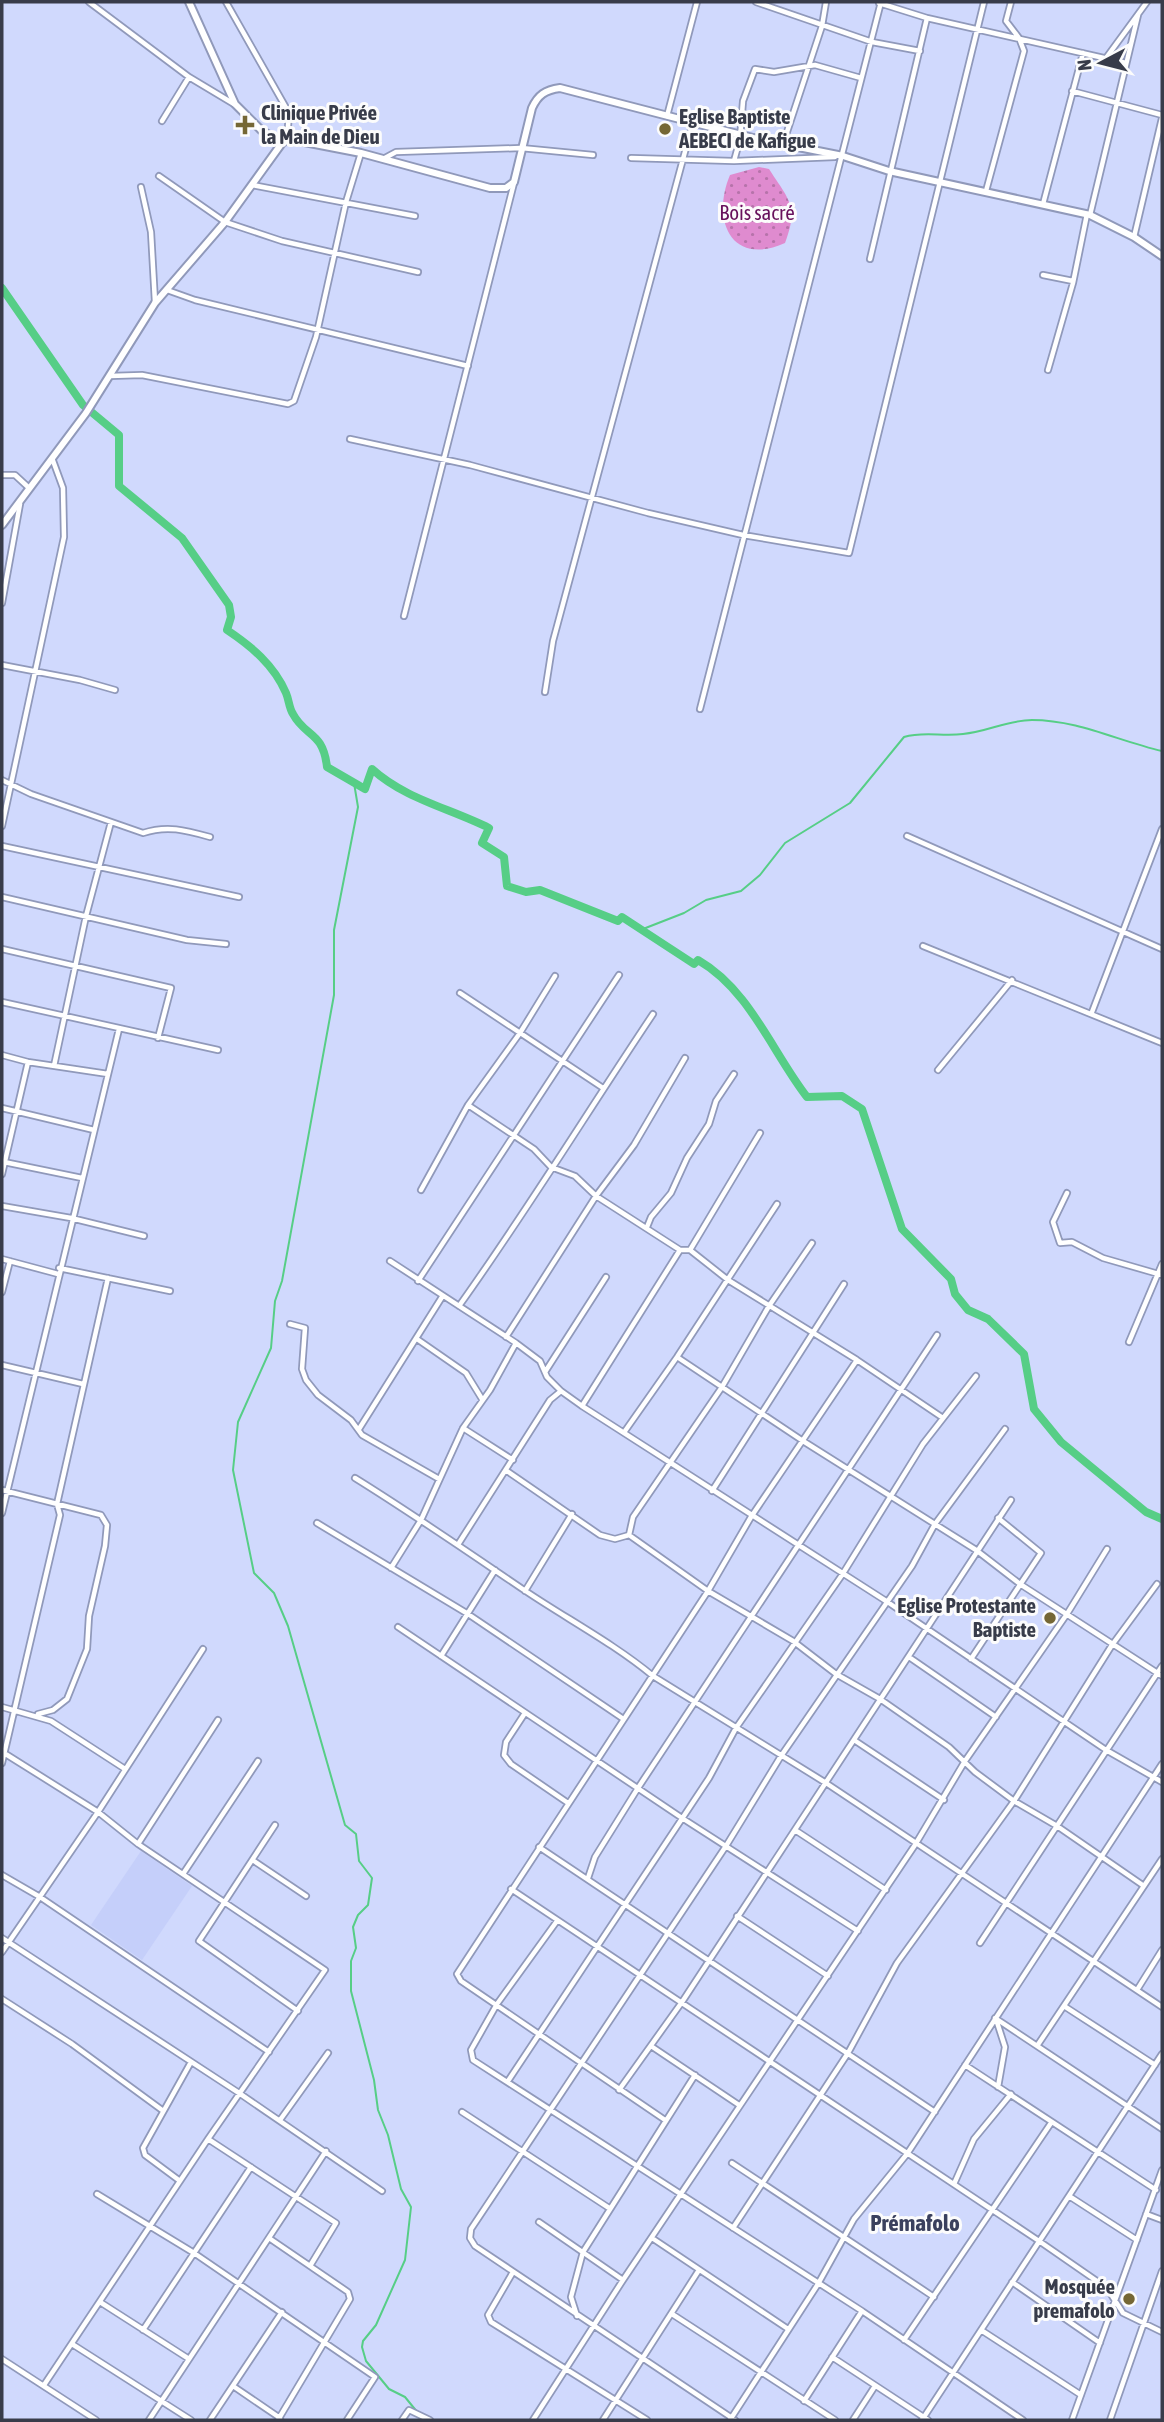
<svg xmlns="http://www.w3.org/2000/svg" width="1164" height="2422" viewBox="0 0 1164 2422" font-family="'Asap Condensed',sans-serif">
<defs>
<pattern id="park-dots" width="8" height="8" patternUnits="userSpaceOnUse" patternTransform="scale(1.75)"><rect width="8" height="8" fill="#df8bcf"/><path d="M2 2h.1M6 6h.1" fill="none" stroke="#b673aa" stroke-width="1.8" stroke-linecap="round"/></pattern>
</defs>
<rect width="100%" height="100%" fill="#d0d9fd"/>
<!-- built -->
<path fill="#c5cffa" d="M141,1851L192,1886L142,1960L91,1925Z"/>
<!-- park -->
<path fill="url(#park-dots)" d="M759,167L769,169C789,200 799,206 785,243C731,267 711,220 730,175Z"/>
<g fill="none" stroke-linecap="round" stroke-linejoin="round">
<!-- stream -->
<path stroke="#56ce86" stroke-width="2" d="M354,783L358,807L334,930V995L282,1281L275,1301L271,1348L238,1422L233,1470L254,1573L274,1593L288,1626L345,1825L356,1834L359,1861L372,1878L368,1905L358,1915L353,1927L356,1948L351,1961V1991L374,2080L378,2110L388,2135L401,2189L411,2207L405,2260L376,2325L363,2341L362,2347L366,2361L389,2389L405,2397L418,2413
M643,929L684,913L706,900L741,891L760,875L785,843L850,803L904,737C924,731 943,737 963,734C987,732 1008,720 1032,720C1078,720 1118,741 1162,751"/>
<!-- river -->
<path stroke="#56ce86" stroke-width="8" d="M2,288L83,405L119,435V486L182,538L229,605L231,617L227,630C251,646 274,665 286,693C289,700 289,708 293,714C305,737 323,731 327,767L365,789L372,769C405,799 449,808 489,828L482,843L504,857L507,886L526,892L540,890L618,921L622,917L694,964L698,960C750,990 772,1052 807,1097L842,1096L862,1109L902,1229L951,1279L955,1294L968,1310L988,1319L1024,1354L1034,1409L1061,1442L1146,1512L1162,1519"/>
<defs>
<path id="street" d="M89,2L189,77L234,104
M226,2L289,113L287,140
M756,2L872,42L920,51
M879,3L927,18L1126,63
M1106,58L1147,2
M1072,91L1162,115
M667,116L697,2
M162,121L189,77
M783,144L822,26L826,2
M631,158L734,161L835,157
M383,159L396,152L521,148L593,155
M734,161L740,139L743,101L755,69L774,72L815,65L861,78
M159,176L225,222L282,241L418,272
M252,185L415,216
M141,187L151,232L155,302
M986,191L1024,51L1019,38L1006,21L1011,2
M1043,204L1083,53
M1090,215L1138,15
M1134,237L1162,118
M870,259L927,18
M1043,275L1073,281
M167,290L195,300L468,366
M1048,370L1073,283L1087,214
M110,376L142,375L288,404L294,401L316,337L346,202L361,153
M350,439L470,465L648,513L743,535L849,553L984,2
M2,475H15L28,487
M2,603L20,504
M404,616L514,183
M2,665L80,680L115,690
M545,692L553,641L693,122
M700,709L881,2
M2,780L31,794L143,833C167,825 185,830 210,837
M2,826L64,537L63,488L52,458
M907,836L1162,949
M2,846L239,897
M2,897L187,940L226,944
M923,946L1162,1043
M2,949L171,988L158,1038
M460,993L603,1088
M2,1002L218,1050
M1092,1012L1162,829
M2,1055L28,1062L108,1074
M54,1066L86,916L111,822
M938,1070L1012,980
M468,1105L534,1149L551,1167L575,1176L596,1196L680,1250H690L728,1280L857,1360L943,1418
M2,1108L94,1130
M4,1162L82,1178
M2,1174L28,1062
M421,1190L468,1105L520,1033L555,976
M1067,1193L1053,1222L1060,1243L1072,1242L1103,1258L1162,1275
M2,1206L71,1218L144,1236
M647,1227L651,1217L671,1193L687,1158L709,1124L716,1101L734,1074
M690,1250L760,1133
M2,1259L58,1274
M390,1261L516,1343L540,1361L547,1377L561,1391L582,1406L886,1601L1106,1750L1162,1782
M59,1268L170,1291
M418,1281L619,975
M2,1292L10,1261
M459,1306C527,1211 588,1111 653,1014
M290,1324L305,1328L302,1369L306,1380L318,1395L351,1420L362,1435L439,1479
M506,1337L596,1196L634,1145L685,1058
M417,1339L466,1373L482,1399
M1129,1342L1162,1264
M677,1357L803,1441L976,1550L1020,1584L1162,1676
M2,1365L83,1384
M545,1372L606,1277
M582,1406L680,1250
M463,1428L513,1460
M359,1429L442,1297
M625,1431L677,1357L777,1204
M507,1471L600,1535L615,1539L629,1535L708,1591L793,1641L836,1674L880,1699L949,1747L975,1772L1014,1801L1057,1826L1144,1886
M355,1478C413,1514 468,1552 524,1590C567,1619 613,1643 653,1676L826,1783L1162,2007
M2,1490L101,1515L107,1525L105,1546L89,1616L87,1649L67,1699L53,1710L38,1714
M712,1491L844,1284
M2,1513L119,1029
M317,1523L468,1614L622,1718
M629,1535L633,1517L722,1387L769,1306L812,1243
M459,1543L550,1400L561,1391
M391,1568L421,1520L463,1428L490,1390L516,1343
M525,1591L572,1514
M398,1627L682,1818L858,1931
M441,1656L495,1570
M909,1657L996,1717
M971,1659L1041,1553L998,1518
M2,1707L51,1721L125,1769
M525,1713L506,1742L504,1755L511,1764L568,1803
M854,1740L944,1800
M4,1753L98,1812L138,1844L325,1970L208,2139L44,2385
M2,1763L60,1515L57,1504L108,1278
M275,1825L199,1941L298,2011
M795,1830L886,1890
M138,1844L218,1720
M539,1847L935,2112
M254,1861L306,1896
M183,1874L258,1761
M2,1875L40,1897L269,2052
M588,1878L595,1857L638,1788L937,1335
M511,1889L1039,2241L1107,2288L1123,2313L1162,2332
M737,1916L828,1976
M557,1921L497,2004L471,2050L473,2060L862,2311L1023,2420
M2,1938L239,2093L382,2191
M980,1943L1162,1666
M2,1952L98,1812L203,1649
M1137,1990L1162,1950
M2,1999L72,2044L162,2110
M1064,2006L1155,2065
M995,2018L1162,2129
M996,2019L1005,2047L998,2087
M651,2046L739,2105
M1037,2046L1162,1859
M965,2065L1156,2190
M508,2081L709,1778L736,1728L842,1575L923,1444L976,1376
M619,2090L682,2002L1011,1500
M462,2112L609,2208
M280,2120L328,2053
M665,2120L461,1981L457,1974L708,1591L751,1517L857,1360
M208,2139L336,2223L310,2266
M732,2163L934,2297
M180,2181L145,2155L143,2148L191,2062
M954,2184L974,2139L1011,2094
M97,2194L194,2253L375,2377L347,2420
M1069,2196L1137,2240
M1146,2214L1162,2220
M539,2222L623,2280
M733,2228L848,2053L897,1963L1014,1801L1112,1645L1157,1584
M269,2238L348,2292L350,2299L278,2420
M652,2238L788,2329
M513,2272L488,2315L491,2322L647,2420
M1012,2282L1100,2343
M100,2302L189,2359
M672,2314L835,2420
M577,2316L571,2297L583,2252L695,2075
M143,2330L251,2167
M981,2330L1081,2395
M904,2340L1051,2123
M72,2344L191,2420
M832,2357L928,2420
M2,2359L96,2420
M233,2386L280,2418
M804,2401L862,2311
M149,2420L326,2151
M210,2420L282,2312
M402,2420L409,2410L430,2420
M533,2420L623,2280L915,1845L965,1761L1067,1614L1107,1549
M603,2420L699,2270
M730,2420L818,2284L854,2219L907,2154L1162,1764
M735,2420L475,2246L470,2238L471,2229L726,1846L781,1756L912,1566L935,1524L1005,1429
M853,2420L875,2386
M922,2420L1162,2054
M1072,2420L1162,2170
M1110,2420L1162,2271"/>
<path id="secondary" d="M189,2L235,104L261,130L282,143
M2,525L86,413L155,303L225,222L282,143L289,139L361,153L490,188H506L514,182L532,108C538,95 545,90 560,88L753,138L843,156L889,171L1090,215L1134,237L1162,256"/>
</defs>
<!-- street casing -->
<use href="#street" stroke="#9099ba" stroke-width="8"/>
<!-- secondary casing -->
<use href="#secondary" stroke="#9099ba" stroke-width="10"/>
<!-- street -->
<use href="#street" stroke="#fff" stroke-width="4.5"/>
<!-- secondary -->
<use href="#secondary" stroke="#fff" stroke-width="6"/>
</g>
<!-- markers -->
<g fill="#756735" stroke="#fcfcfc" stroke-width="2.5">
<path d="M241.5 114.5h7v7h7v7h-7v7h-7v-7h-7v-7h7z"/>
<circle cx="665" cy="129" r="7"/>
<circle cx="1050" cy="1618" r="7"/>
<circle cx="1129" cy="2299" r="7"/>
</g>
<g text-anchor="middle" stroke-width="6" stroke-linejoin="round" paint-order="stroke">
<!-- poi labels -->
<g font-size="21" font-weight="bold" fill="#383c4a" stroke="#fcfcfc" text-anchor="start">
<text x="261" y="120">Clinique Privée<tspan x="261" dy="24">la Main de Dieu</tspan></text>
<text x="679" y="124">Eglise Baptiste<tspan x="679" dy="24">AEBECI de Kafigue</tspan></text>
<text x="1036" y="1613" text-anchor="end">Eglise Protestante<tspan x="1036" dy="24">Baptiste</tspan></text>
<text x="1115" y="2294" text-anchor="end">Mosquée<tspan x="1115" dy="24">premafolo</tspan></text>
</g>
<!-- park labels -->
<g font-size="21" fill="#67115c" stroke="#fcfcfc">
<text x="757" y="220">Bois sacré</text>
</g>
<!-- neighbourhood labels -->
<g font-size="23" font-weight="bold" fill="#3a405d" stroke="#fcfcfc">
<text x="915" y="2231">Prémafolo</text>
</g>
</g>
<!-- border -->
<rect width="1164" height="2422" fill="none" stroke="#383c4a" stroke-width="7"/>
<!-- north arrow -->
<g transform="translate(1101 63) rotate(263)" stroke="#fcfcfc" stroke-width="5" paint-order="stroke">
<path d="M0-5L12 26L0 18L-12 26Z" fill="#383c4a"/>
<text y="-10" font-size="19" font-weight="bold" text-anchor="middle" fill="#383c4a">N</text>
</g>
</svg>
